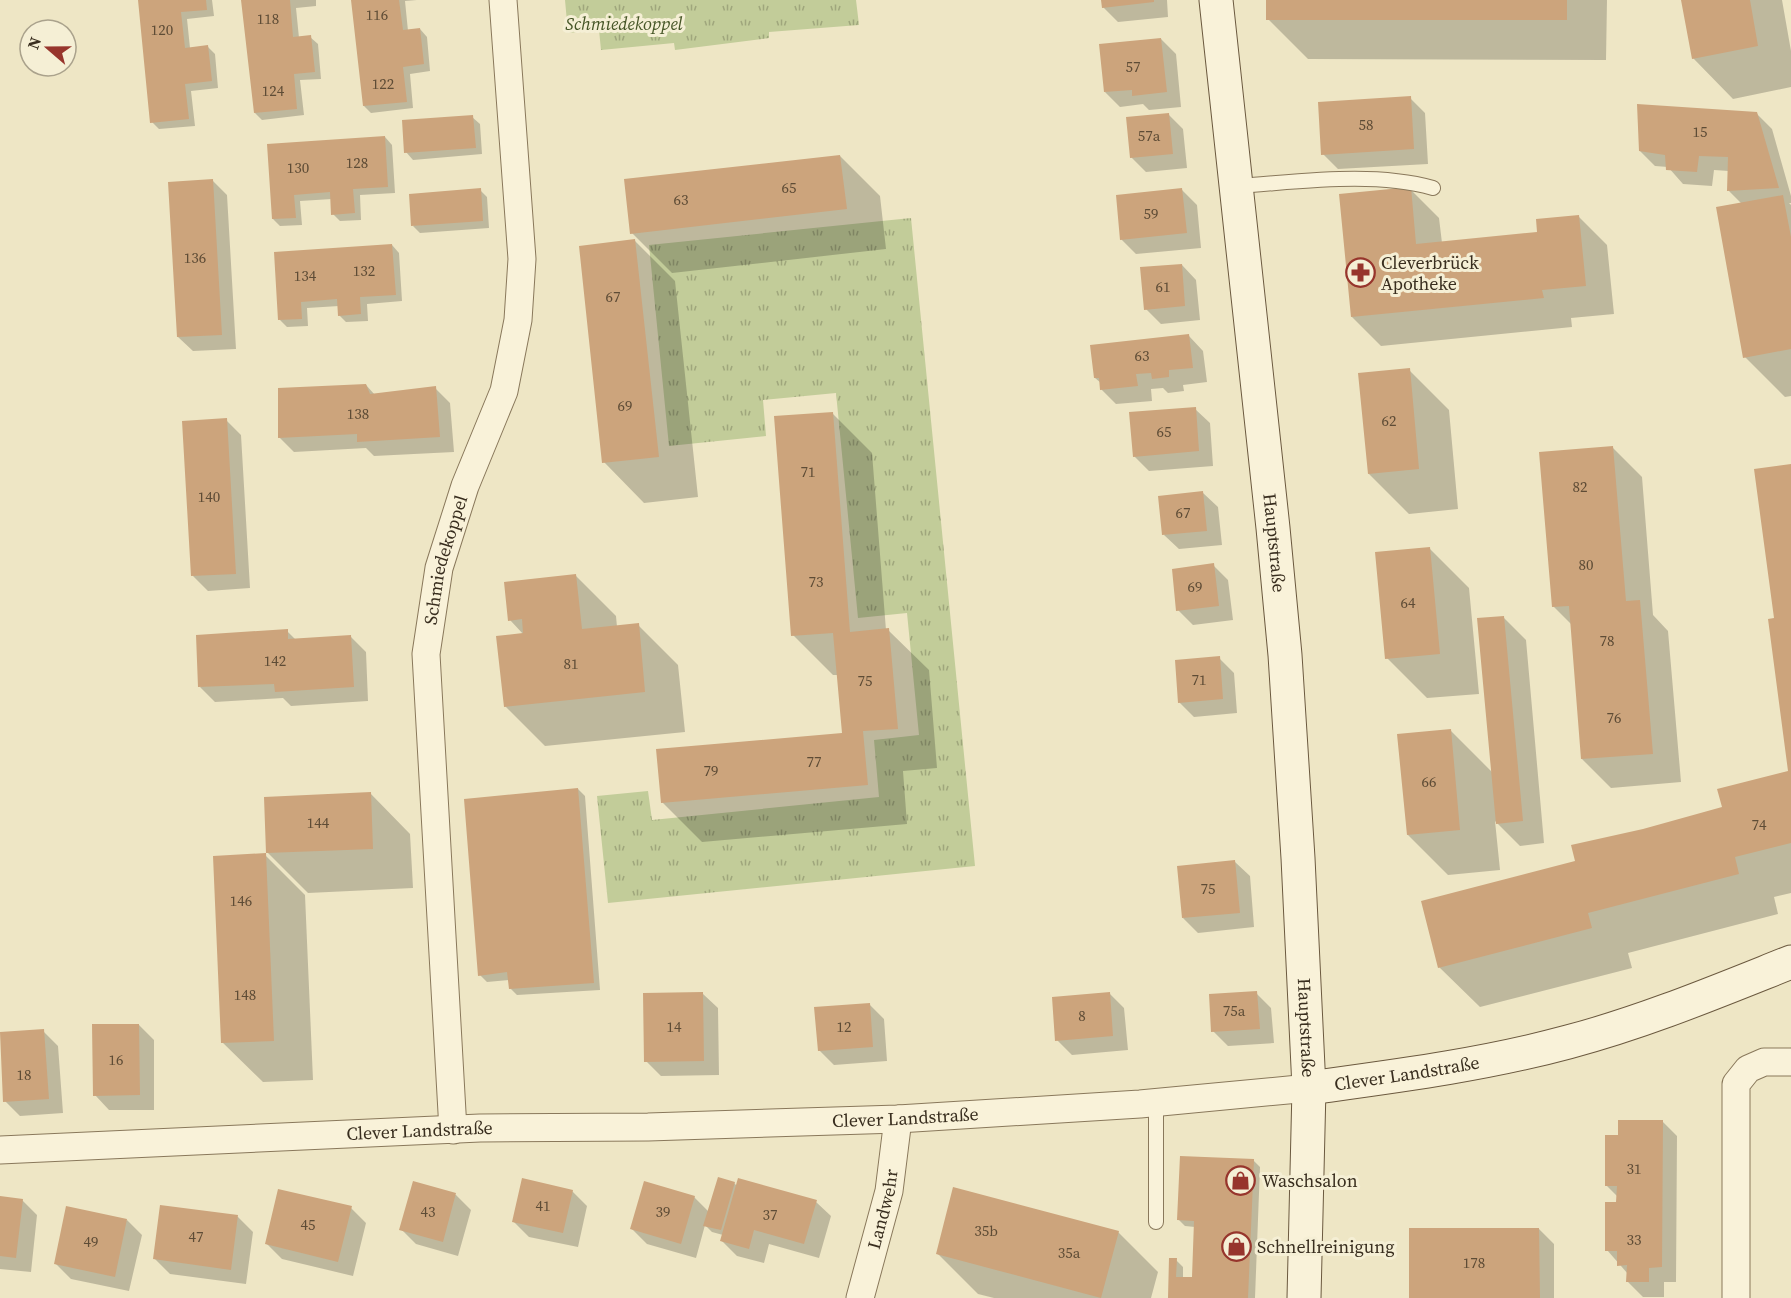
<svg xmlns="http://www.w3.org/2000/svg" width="1791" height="1298" viewBox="0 0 1791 1298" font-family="'Source Serif 4',serif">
<defs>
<pattern id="park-tufts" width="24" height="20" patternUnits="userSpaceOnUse" patternTransform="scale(1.5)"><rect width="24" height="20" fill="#c2cc99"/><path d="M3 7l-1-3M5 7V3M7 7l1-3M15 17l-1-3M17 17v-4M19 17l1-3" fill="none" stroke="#9fa67c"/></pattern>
</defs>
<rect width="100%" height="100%" fill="#eee6c5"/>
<!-- park -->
<path fill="url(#park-tufts)" d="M565,0H856L859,25L769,32V38L675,50L674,43L601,50L599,30L568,33Z
M911,218L975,866L608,903L597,796L648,791L652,820L879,797L874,740L919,735L907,613L858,618L836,393L763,400L766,436L669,446L649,245Z"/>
<!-- shadow -->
<path fill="#0003" d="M139,0H212L214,16L187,19L190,48L208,47L215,54L218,88L191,91L195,126L159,129L152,122Z
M243,0H316V6L296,8L299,38L310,37L318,44L321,79L300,80L304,115L262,120L255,113Z
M353,0H417L405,1L408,31L420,29L427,37L430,71L410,74L413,108L371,113L364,106Z
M1102,0H1167L1168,17L1118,22L1103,7Z
M1268,0H1607L1606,60L1308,59L1268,19Z
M1682,0H1782L1791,51V87L1733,99L1693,58Z
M1161,39L1176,54L1181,107L1149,110L1143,104L1120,107L1105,92Z
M1410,98L1425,113L1428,164L1338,169L1323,154Z
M1168,114L1183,129L1187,168L1146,172L1131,157Z
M1757,114L1772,129L1791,196V203H1789L1791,205V396L1785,397L1745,357L1742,204L1729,191V171L1714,170L1712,186L1683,184L1668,167L1655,166L1640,151Z
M472,117L480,124L482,154L413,160L406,152Z
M385,137L392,145L395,193L360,195L361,220L340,221L333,214L332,199L300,201L302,225L280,226L273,219L269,146Z
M840,156L880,196L886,249L672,273L632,233Z
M212,180L227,195L236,349L193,351L178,337Z
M1410,189L1439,218L1442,243L1539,233L1578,216L1607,245L1614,314L1571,318L1572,327L1381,346L1352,317Z
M480,190L487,197L489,228L420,233L413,226Z
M1182,190L1197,205L1201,248L1136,254L1121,239Z
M635,241L675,281L698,497L644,503L604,462Z
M392,245L399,253L402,301L367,304L368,321L346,322L339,315V306L307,308L308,326L287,327L280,320L275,253Z
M1182,265L1196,280L1200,320L1161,324L1146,309Z
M1189,336L1203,351L1207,382L1183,385L1184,391L1168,393L1163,388L1151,389L1152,401L1116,404L1101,389V383L1095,378Z
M1409,370L1449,410L1458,509L1409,514L1369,474Z
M366,385L375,395L435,388L450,403L454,452L374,456L366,448L294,452L279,437Z
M1195,409L1210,423L1213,466L1149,471L1134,456Z
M832,413L872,453L886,630H888L929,670L937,768L903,771L907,824L702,842L662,802L843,735L838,675H833L793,635Z
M226,420L241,435L250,588L208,591L193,576Z
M1613,448L1642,477L1653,615L1668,631L1681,782L1611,788L1582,759L1572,625L1553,606Z
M1791,465V893L1774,897L1778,914L1628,953L1632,968L1480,1007L1439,967L1577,862L1643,831L1723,808L1790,772L1776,620Z
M1203,493L1218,507L1222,545L1179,549L1164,535Z
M1429,548L1469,588L1479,694L1427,698L1387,658Z
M1213,565L1228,580L1233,620L1193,625L1178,610Z
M576,576L616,616L617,627L638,625L678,665L685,732L545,746L505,706L524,635L510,620Z
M1503,617L1526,640L1544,843L1520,846L1495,821L1500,870L1448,875L1408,835L1451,731L1493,773Z
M287,631L296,640L351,637L366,652L368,701L291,706L283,698L215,702L200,687Z
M1219,658L1234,673L1237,713L1194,717L1179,702Z
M578,789L585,796L600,990L517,995L510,988L509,980L487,982L480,975Z
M370,793L410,834L413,888L308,893L267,852Z
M265,855L305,895L313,1080L263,1082L222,1042Z
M1235,862L1250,876L1254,927L1198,933L1183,918Z
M1109,993L1124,1008L1128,1050L1072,1055L1057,1040Z
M1256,993L1271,1008L1274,1043L1228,1046L1213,1031Z
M703,994L718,1008L719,1075L661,1076L646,1061Z
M869,1004L884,1019L887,1061L834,1065L819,1050Z
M139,1025L154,1040V1110H109L95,1095Z
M43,1031L58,1046L63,1113L20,1116L5,1101Z
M1662,1121L1677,1136L1676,1282H1664V1297H1643L1628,1282V1274L1607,1250L1618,1197L1606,1185L1619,1137Z
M1253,1160L1260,1167L1255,1298H1169L1176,1260L1183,1267V1278L1193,1279L1195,1227L1185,1226L1178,1219Z
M414,1183L456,1195L471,1210L458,1256L416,1244L401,1229Z
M734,1183L737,1186L816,1202L831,1216L819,1258L769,1244L764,1263L737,1256L722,1241L723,1235L712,1232L705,1225L696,1258L647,1244L632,1229L694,1197L709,1212Z
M572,1191L587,1206L578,1247L529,1237L514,1222Z
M0,1198L22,1200L37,1215L31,1272L0,1269Z
M161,1207L238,1217L253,1232L246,1284L170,1274L155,1259Z
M351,1208L366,1223L353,1276L282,1259L267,1244Z
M127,1220L142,1235L129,1291L71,1279L56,1264Z
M1539,1229L1554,1244V1298H1410Z
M1118,1232L1158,1272L1151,1298H994L978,1294L937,1253Z"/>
<!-- building -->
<path fill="#cca47c" d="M138,0H206L207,10L181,12L185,48L208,45L212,81L185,84L189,119L150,123Z
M241,0H290L293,37L311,35L315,72L294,74L297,109L254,113Z
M351,0H399L403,30L420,28L424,64L403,67L407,102L363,106Z
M1101,0H1154V2L1102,8Z
M1266,0H1567V20H1266Z
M1681,0H1750L1758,46L1692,59Z
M1161,38L1167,92L1132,96V90L1104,92L1099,44Z
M1411,96L1414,149L1321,155L1318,102Z
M1637,104L1757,112L1779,188L1727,191L1728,157L1699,156L1697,172L1666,170L1665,155L1639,151Z
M1169,113L1173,154L1130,158L1126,117Z
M473,115L476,148L404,153L402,120Z
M385,136L388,187L353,189L355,213L331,215L330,192L294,195L296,218L272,219L267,144Z
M840,155L847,209L630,234L624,179Z
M213,179L222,335L177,337L168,182Z
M1411,187L1416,244L1537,232L1536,219L1579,215L1586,286L1542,290L1544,298L1351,317L1339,194Z
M481,188L483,221L411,226L409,194Z
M1182,188L1187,233L1120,240L1116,195Z
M1783,195L1791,237V349L1743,358L1716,207Z
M635,239L659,457L602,463L579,246Z
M392,244L396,295L360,297L361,314L338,316L337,299L301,302L302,319L278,320L274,252Z
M1182,264L1185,306L1144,310L1140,267Z
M1189,334L1193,368L1169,370V377L1152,379L1151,373L1136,374L1138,386L1100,390L1099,378H1094L1090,345Z
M1410,368L1419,469L1368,474L1358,373Z
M366,384L370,394L436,386L440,437L357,442V434L278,438V388Z
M1196,407L1199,451L1133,457L1129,412Z
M833,412L850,632L889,628L898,729L863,731L868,785L661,803L656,749L842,733L833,633L791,636L774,416Z
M227,418L236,574L191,576L182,421Z
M1613,446L1626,601L1640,600L1653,754L1581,759L1569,606L1552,607L1539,452Z
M1791,464V843L1735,857L1739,874L1588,913L1592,928L1438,968L1421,901L1575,861L1571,845L1643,829L1722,807L1717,789L1788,771L1768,619L1774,618L1754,469Z
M1203,491L1207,531L1162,535L1158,496Z
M1430,547L1440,654L1385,659L1375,552Z
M1214,563L1219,606L1176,611L1172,569Z
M576,574L582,629L639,623L645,692L504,707L496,636L523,633L522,619L508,621L504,582Z
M1504,616L1523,821L1496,824L1477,618Z
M288,629V639L351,635L354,687L275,692L274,684L198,687L196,635Z
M1220,656L1223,699L1178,703L1175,660Z
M1451,729L1460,830L1407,835L1397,734Z
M578,788L594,983L509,989L507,972L478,976L464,799Z
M371,792L373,849L266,853L264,797Z
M266,853L274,1041L221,1043L213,856Z
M1235,860L1240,913L1182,918L1177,866Z
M1257,991L1260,1029L1211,1032L1209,994Z
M703,992L704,1061L644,1062L643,993Z
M1110,992L1113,1036L1055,1041L1052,997Z
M870,1003L873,1047L818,1051L814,1007Z
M92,1024H139L140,1095L93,1096Z
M44,1029L49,1099L3,1102L0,1032Z
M1618,1120H1663L1662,1267L1649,1268V1282H1626L1627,1265L1617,1266V1251H1605V1202H1616L1617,1186H1605V1135H1618Z
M1180,1156L1254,1159L1248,1298H1168L1169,1258H1177L1176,1277H1192L1194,1221L1177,1220Z
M718,1177L735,1182L721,1230L703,1226Z
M522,1178L573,1190L563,1233L512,1222Z
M738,1178L817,1200L804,1244L754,1230L749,1249L720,1241Z
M413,1181L456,1193L443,1242L399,1230Z
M644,1181L695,1196L681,1244L630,1229Z
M953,1187L1119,1231L1101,1298L936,1254Z
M278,1189L352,1206L338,1262L265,1244Z
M0,1196L23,1199L16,1258L0,1256Z
M160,1205L238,1215L231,1270L153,1259Z
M66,1206L127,1219L115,1277L54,1264Z
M1409,1228H1539L1540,1298H1409Z"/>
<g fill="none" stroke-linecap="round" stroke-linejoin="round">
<defs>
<path id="lane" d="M1236,186C1300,182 1372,171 1433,188
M1156,1222V1102"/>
<g id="street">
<path id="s1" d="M453,1130L426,654L439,568L465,486L504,391L518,320L522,259L503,0"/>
<path id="s2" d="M0,1150L480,1128L648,1127L898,1119L1140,1104L1309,1088"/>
<path id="s3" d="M860,1298L889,1191L898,1119"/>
<path d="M1736,1298V1084L1748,1069L1764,1062H1791"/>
</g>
<g id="secondary">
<path id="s4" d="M1216,0L1273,528L1285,655L1298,858L1309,1088L1304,1298"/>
<path id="s5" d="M1309,1088C1396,1076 1483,1065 1568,1042C1644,1022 1718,991 1791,962"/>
</g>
</defs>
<!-- lane casing -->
<use href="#lane" stroke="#89785b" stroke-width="16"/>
<!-- street casing -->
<use href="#street" stroke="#89785b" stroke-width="29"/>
<!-- secondary casing -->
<use href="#secondary" stroke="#6b593f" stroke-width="35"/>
<!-- lane -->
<use href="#lane" stroke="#f9f2d9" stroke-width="14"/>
<!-- street -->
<use href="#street" stroke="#f9f2d9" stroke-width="27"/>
<!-- secondary -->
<use href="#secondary" stroke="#f9f2d9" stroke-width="33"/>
</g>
<!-- icons -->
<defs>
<symbol id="pharmacy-ring" viewBox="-11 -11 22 22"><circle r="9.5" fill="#f5efd5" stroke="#97352c" stroke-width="1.5"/><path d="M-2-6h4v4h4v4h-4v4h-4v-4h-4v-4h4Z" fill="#97352c"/></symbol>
<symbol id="shop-ring" viewBox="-11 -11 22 22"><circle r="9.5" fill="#f5efd5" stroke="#97352c" stroke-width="1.5"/><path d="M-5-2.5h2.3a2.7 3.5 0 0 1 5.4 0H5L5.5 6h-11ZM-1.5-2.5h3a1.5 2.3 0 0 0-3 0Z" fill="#97352c"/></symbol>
</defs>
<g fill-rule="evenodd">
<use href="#pharmacy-ring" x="1344" y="256" width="33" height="33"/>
<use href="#shop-ring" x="1224" y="1164" width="33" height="33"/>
<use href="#shop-ring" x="1220" y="1230" width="33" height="33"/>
</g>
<g text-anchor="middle" stroke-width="6" stroke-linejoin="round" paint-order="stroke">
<!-- number labels -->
<g font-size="15" fill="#5e4c36">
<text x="377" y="20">116</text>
<text x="268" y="24">118</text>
<text x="162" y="35">120</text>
<text x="1133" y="72">57</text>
<text x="383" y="89">122</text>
<text x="273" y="96">124</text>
<text x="1366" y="130">58</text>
<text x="1700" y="137">15</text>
<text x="1149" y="141">57a</text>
<text x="357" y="168">128</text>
<text x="298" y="173">130</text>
<text x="789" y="193">65</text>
<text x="681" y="205">63</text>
<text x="1151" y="219">59</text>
<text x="195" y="263">136</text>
<text x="364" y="276">132</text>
<text x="305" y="281">134</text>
<text x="1163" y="292">61</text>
<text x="613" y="302">67</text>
<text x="1142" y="361">63</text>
<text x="625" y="411">69</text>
<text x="358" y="419">138</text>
<text x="1389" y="426">62</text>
<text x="1164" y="437">65</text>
<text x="808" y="477">71</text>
<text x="1580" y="492">82</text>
<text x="209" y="502">140</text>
<text x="1183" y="518">67</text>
<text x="1586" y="570">80</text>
<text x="816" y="587">73</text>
<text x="1195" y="592">69</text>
<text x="1408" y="608">64</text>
<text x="1607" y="646">78</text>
<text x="275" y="666">142</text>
<text x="571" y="669">81</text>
<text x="1199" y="685">71</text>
<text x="865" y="686">75</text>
<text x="1614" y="723">76</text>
<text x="814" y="767">77</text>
<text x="711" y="776">79</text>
<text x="1429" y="787">66</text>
<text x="318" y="828">144</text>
<text x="1759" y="830">74</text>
<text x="1208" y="894">75</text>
<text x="241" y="906">146</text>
<text x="245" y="1000">148</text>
<text x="1234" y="1016">75a</text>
<text x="1082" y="1021">8</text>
<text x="674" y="1032">14</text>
<text x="844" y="1032">12</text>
<text x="116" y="1065">16</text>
<text x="24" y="1080">18</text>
<text x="1634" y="1174">31</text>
<text x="543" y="1211">41</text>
<text x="428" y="1217">43</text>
<text x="663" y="1217">39</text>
<text x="770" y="1220">37</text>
<text x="308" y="1230">45</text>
<text x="986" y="1236">35b</text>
<text x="196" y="1242">47</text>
<text x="1634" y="1245">33</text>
<text x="91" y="1247">49</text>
<text x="1069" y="1258">35a</text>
<text x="1474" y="1268">178</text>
</g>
<!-- park labels -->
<g font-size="18" font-style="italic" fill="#455526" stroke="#f5efd5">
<text x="624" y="30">Schmiedekoppel</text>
</g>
<!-- poi labels -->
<g font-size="18" fill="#392e1f" stroke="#f5efd5" text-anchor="start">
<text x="1381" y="269">Cleverbrück<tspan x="1381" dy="21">Apotheke</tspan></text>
<text x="1262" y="1187">Waschsalon</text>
<text x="1257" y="1253">Schnellreinigung</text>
</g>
<!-- street labels -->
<g font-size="18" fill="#392e1f" stroke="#f5efd5">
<text dy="6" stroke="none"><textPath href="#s4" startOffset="546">Hauptstraße</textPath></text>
<text dy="6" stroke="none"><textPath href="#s1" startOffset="573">Schmiedekoppel</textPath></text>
<text dy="6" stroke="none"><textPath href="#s4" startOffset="1032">Hauptstraße</textPath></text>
<text dy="6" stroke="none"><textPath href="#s5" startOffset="99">Clever Landstraße</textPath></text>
<text dy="6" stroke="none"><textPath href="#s2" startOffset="906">Clever Landstraße</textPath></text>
<text dy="6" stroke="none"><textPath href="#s2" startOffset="420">Clever Landstraße</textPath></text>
<text dy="6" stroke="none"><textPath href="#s3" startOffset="92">Landwehr</textPath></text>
</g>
</g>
<!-- north arrow -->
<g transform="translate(48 48) rotate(290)"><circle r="28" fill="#f5efd5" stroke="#aaa28c" stroke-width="1.5"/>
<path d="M0-4.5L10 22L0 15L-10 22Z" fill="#97352c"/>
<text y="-9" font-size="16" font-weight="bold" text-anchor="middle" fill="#392e1f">N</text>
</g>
</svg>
